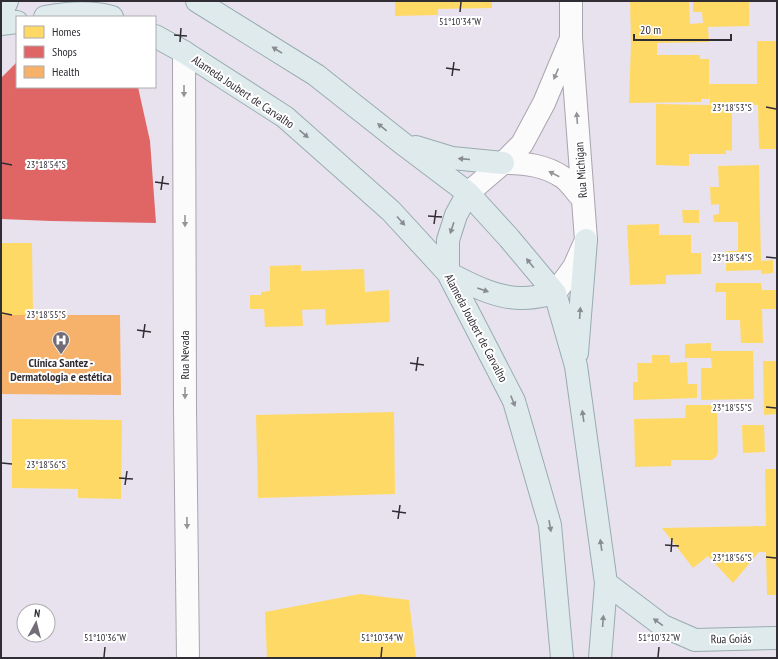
<svg xmlns="http://www.w3.org/2000/svg" width="778" height="659" viewBox="0 0 778 659" font-family="'PT Sans Narrow',sans-serif">
<rect width="100%" height="100%" fill="#e8e2ee"/>
<!-- homes -->
<path fill="#ffd966" d="M395,1H492V8L438,9V15L395,16Z
M630,1H689L690,24L703,23L702,12H693V1H749V26L708,27L709,42L657,43V55H700V59H709V84H757V41H777V149H759L758,105H732V151L726,150V154H689V166L656,165V104L710,105L709,90V99H701V102L629,103L631,43Z
M759,165L761,261L773,260V273L761,274V270L726,271V251H738V222H714L713,215L719,214V204L711,205L710,187H719L718,166Z
M682,210H699V223H683Z
M659,224V235H691V253H701V274L666,275V284L630,285L627,225Z
M1,243H32L33,315H1Z
M301,265V271L364,269L365,292L389,290L390,322L326,325L325,309L302,310L303,326L265,327L264,309H250V295H261V292L270,291V266Z
M716,283H761L762,290H777V309H762L763,343H741L740,320H726V292H715Z
M711,343V351H753L754,399L701,400V368H712L711,358H685V344Z
M652,355H670V363L687,362L688,384H697V398L633,400V382H638L637,363H652Z
M763,361H777V414L764,415Z
M686,405H717L718,452L716,457L712,460H671V466L635,467L634,419L685,418Z
M394,412L395,494L258,498L256,415Z
M12,419L122,420L121,499L78,498V489L12,488Z
M742,425H764L765,452L743,453Z
M765,469H777V595H767L766,552H759L733,583L708,556L693,568L662,528L766,526Z
M360,594L409,600L416,658H267L265,612Z"/>
<!-- shops -->
<path fill="#e06666" d="M17,62V87H138L150,141L156,223L51,221L1,219V78Z"/>
<!-- health -->
<path fill="#f6b26b" d="M1,315H120L121,395L1,394Z"/>
<g fill="none" stroke-linecap="round" stroke-linejoin="round">
<defs>
<path id="minor" d="M184,52L185,408L188,658
M503,163C525,163 545,165 564,178C571,184 577,193 583,199
M468,193L503,163L522,144L544,103L570,41
M555,293L574,267L586,240L571,38V1"/>
<path id="major" d="M197,1L316,75L402,143L468,193L509,238L555,293L576,366L606,583L600,658
M1,15L7,1
M45,17C67,13 90,11 112,17
M1,24L17,22
M155,36L184,52L285,117L391,211L448,273L514,401L550,525L562,658
M416,147L452,158L503,163
M468,193L456,215L448,240V273C472,285 497,299 524,298C534,298 545,295 555,293
M577,353L586,240
M606,583L663,626L695,640L777,638"/>
</defs>
<!-- minor casing -->
<use href="#minor" stroke="#a9a4ad" stroke-width="24"/>
<!-- major casing -->
<use href="#major" stroke="#98acb1" stroke-width="24"/>
<!-- minor -->
<use href="#minor" stroke="#fcfbfc" stroke-width="22"/>
<!-- major -->
<use href="#major" stroke="#deeaeb" stroke-width="22"/>
</g>
<!-- one-way arrows -->
<defs><path id="oneway-solid" d="M-6-.8H1V-3.2L6.5 0L1 3.2V.8H-6Z"/></defs>
<g fill="#888c90">
<use href="#oneway-solid" transform="translate(277 50) rotate(-148)"/>
<use href="#oneway-solid" transform="translate(382 127) rotate(-141)"/>
<use href="#oneway-solid" transform="translate(304 134) rotate(41)"/>
<use href="#oneway-solid" transform="translate(464 159) rotate(-175)"/>
<use href="#oneway-solid" transform="translate(401 221) rotate(48)"/>
<use href="#oneway-solid" transform="translate(452 228) rotate(108)"/>
<use href="#oneway-solid" transform="translate(530 263) rotate(-129)"/>
<use href="#oneway-solid" transform="translate(483 290) rotate(19)"/>
<use href="#oneway-solid" transform="translate(580 313) rotate(-86)"/>
<use href="#oneway-solid" transform="translate(513 401) rotate(68)"/>
<use href="#oneway-solid" transform="translate(583 416) rotate(-98)"/>
<use href="#oneway-solid" transform="translate(550 526) rotate(80)"/>
<use href="#oneway-solid" transform="translate(601 545) rotate(-98)"/>
<use href="#oneway-solid" transform="translate(603 621) rotate(-86)"/>
<use href="#oneway-solid" transform="translate(658 622) rotate(-144)"/>
</g>
<g fill="#969498">
<use href="#oneway-solid" transform="translate(556 74) rotate(113)"/>
<use href="#oneway-solid" transform="translate(184 91) rotate(90)"/>
<use href="#oneway-solid" transform="translate(577 118) rotate(-94)"/>
<use href="#oneway-solid" transform="translate(554 174) rotate(-153)"/>
<use href="#oneway-solid" transform="translate(185 221) rotate(90)"/>
<use href="#oneway-solid" transform="translate(185 393) rotate(90)"/>
<use href="#oneway-solid" transform="translate(187 523) rotate(89)"/>
</g>
<!-- ticks -->
<path fill="none" stroke="#312d35" stroke-width="1.5" d="M460,12L461,2M174,35L187,36M180,42L181,28M446,68L460,70M452,76L454,62M766,107L776,109M2,163L12,165M155,182L169,184M161,190L163,176M428,216L442,217M434,224L436,210M766,257L776,258M2,313L12,315M137,330L151,332M143,338L145,324M410,363L424,365M416,371L418,357M766,407L776,408M2,463L12,464M119,478L133,479M125,485L127,471M392,511L406,513M398,519L400,505M665,545L679,546M671,552L672,538M766,557L776,558M104,657L105,647M381,657L382,647M658,657L659,647"/>
<!-- icons -->
<defs>
<symbol id="hospital-pin" viewBox="-11 -11 22 30"><path d="M0 17L-7.5 6A9.5 9.5 0 1 1 7.5 6Z" fill="#716c76" stroke="#fff"/><path d="M-5-5h3v3.5h4V-5h3V5h-3V1.5h-4V5h-3Z" fill="#fff"/></symbol>
</defs>
<g fill-rule="evenodd">
<use href="#hospital-pin" x="51" y="330" width="20" height="27"/>
</g>
<g text-anchor="middle" stroke-width="4" stroke-linejoin="round" paint-order="stroke">
<!-- street labels -->
<g font-size="12" fill="#312d35" stroke="#fff">
<text transform="translate(243 92) rotate(34)" y="4">Alameda Joubert de Carvalho</text>
<text transform="translate(581 170) rotate(-94)" y="4">Rua Michigan</text>
<text transform="translate(476 328) rotate(62)" y="4">Alameda Joubert de Carvalho</text>
<text transform="translate(185 355) rotate(-90)" y="4">Rua Nevada</text>
<text transform="translate(731 639) rotate(-1)" y="4">Rua Goiás</text>
</g>
<!-- poi labels -->
<g font-size="12" font-weight="bold" fill="#312d35" stroke="#fff">
<text x="61" y="367">Clínica Santez -<tspan x="61" dy="14">Dermatologia e estética</tspan></text>
</g>
</g>
<g font-size="10" text-anchor="middle" fill="#312d35" stroke="#fff" stroke-width="4" stroke-linejoin="round" paint-order="stroke">
<text x="460" y="25">51°10'34"W</text>
<text x="732" y="111">23°18'53"S</text>
<text x="46" y="168">23°18'54"S</text>
<text x="732" y="261">23°18'54"S</text>
<text x="46" y="318">23°18'55"S</text>
<text x="732" y="411">23°18'55"S</text>
<text x="46" y="468">23°18'56"S</text>
<text x="732" y="561">23°18'56"S</text>
<text x="105" y="641">51°10'36"W</text>
<text x="382" y="641">51°10'34"W</text>
<text x="659" y="641">51°10'32"W</text>
</g>
<!-- border -->
<rect width="778" height="659" fill="none" stroke="#312d35" stroke-width="4"/>
<!-- legend -->
<rect x="16" y="16" width="140" height="72" fill="#ffffff" stroke="#adabae"/>
<rect x="24" y="26" width="20" height="12" fill="#ffd966" stroke="#adabae"/>
<text x="52" y="36" font-size="12" fill="#312d35">Homes</text>
<rect x="24" y="46" width="20" height="12" fill="#e06666" stroke="#adabae"/>
<text x="52" y="56" font-size="12" fill="#312d35">Shops</text>
<rect x="24" y="66" width="20" height="12" fill="#f6b26b" stroke="#adabae"/>
<text x="52" y="76" font-size="12" fill="#312d35">Health</text>
<!-- north arrow -->
<g transform="translate(36 623) rotate(7)"><circle r="19" fill="#ffffff" stroke="#adabae"/>
<path d="M0-3L7 15L0 10L-7 15Z" fill="#716c76"/>
<text y="-6" font-size="11" font-weight="bold" text-anchor="middle" fill="#312d35">N</text>
</g>
<!-- scale -->
<path d="M634 34v6h97v-6" fill="none" stroke="#312d35" stroke-width="2"/>
<text x="640" y="34" font-size="12" fill="#312d35" stroke="#ffffff" stroke-width="3" paint-order="stroke">20 m</text>
</svg>
